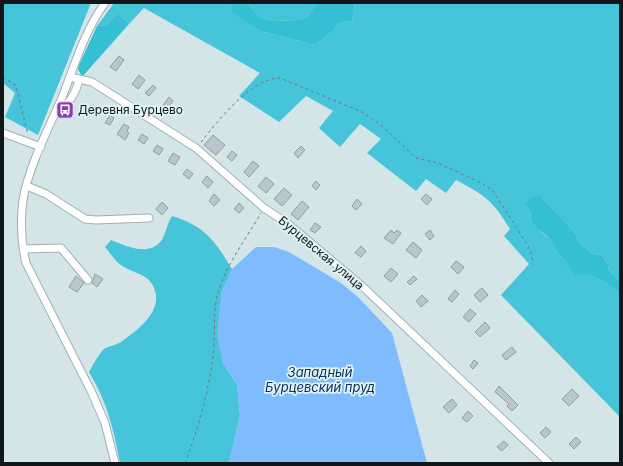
<svg xmlns="http://www.w3.org/2000/svg" width="623" height="466" viewBox="0 0 623 466" font-family="Inter,sans-serif">
<rect width="100%" height="100%" fill="#d4e5e8"/>
<!-- green -->
<path fill="#46c4d9" d="M3,3H91L38,135L5,117L15,93L3,83Z
M114,3H231L234,12L260,31L315,45L333,31L338,23L352,21L355,3H620V282L609,270L607,261L601,255L592,253L578,242L576,234L570,227L540,196L530,210L531,219L542,233L550,239L558,254L565,260L575,274C592,271 606,284 620,293V417L501,295L529,264L504,236L510,229C492,200 486,196 456,180L446,193L426,179L416,191L367,153L381,139L360,124L340,147L319,128L333,111L306,96L279,122L239,96L260,73L144,8L129,24L120,15H116L106,25L97,26Z
M247,3H317L307,17L298,20L271,21L260,17Z
M172,216C205,226 215,241 232,269L221,294L222,361L237,385L240,416L229,463H120C114,431 107,401 89,372C93,365 98,355 104,349C109,346 116,345 121,342C138,330 167,309 152,284C146,274 134,273 124,267C116,263 111,254 105,247L111,240C126,246 148,257 161,241C166,234 167,223 172,216Z"/>
<!-- forest -->
<path fill="#34bfd4" d="M231,3H247L260,17L271,21L298,20L307,17L317,3H355L352,21L338,23L333,31L315,45L260,31L233,12Z
M116,15H120L129,24L82,77L78,69L79,65L97,26L106,25Z
M540,196L570,227L576,234L578,242L592,253L601,255L607,261L609,270L620,282V293C606,284 592,271 575,275L565,260L558,254L550,239L536,227L531,219L530,210L525,203L531,197Z"/>
<!-- water -->
<path fill="#7ebbff" d="M256,247H274L289,252L341,283L358,297L392,333L427,463H229L240,416L237,385L222,361L217,335L221,294L232,269Z"/>
<!-- building -->
<path fill="#b9c6ce" stroke="#909da4" d="M119,56L124,60L116,71L110,67Z
M139,75L145,80L138,89L132,84Z
M153,85L156,88L149,96L145,93Z
M169,97L173,101L166,110L162,107Z
M93,105L98,109L94,115L89,112Z
M110,115L114,118L110,125L105,123Z
M124,124L129,127L127,131L129,133L125,140L117,134Z
M142,134L148,138L144,144L138,140Z
M213,135L225,145L216,155L204,145Z
M157,145L163,149L159,155L153,151Z
M301,146L305,150L298,158L294,153Z
M232,151L237,155L232,161L227,157Z
M173,153L180,157L175,165L168,161Z
M253,161L259,166L249,177L244,172Z
M187,169L193,174L189,179L183,174Z
M207,176L213,182L208,188L202,182Z
M266,177L274,184L266,193L258,186Z
M316,181L320,185L316,190L312,186Z
M284,188L292,195L282,206L274,199Z
M214,194L220,200L214,206L209,201Z
M426,194L432,199L427,205L421,199Z
M357,199L362,204L356,210L352,206Z
M302,201L309,207L298,220L291,214Z
M162,202L168,208L162,215L156,209Z
M239,203L244,208L239,213L234,209Z
M315,223L321,227L315,233L310,230Z
M391,230L394,233L397,230L401,233L393,244L384,238Z
M430,230L434,236L430,240L425,234Z
M413,242L422,250L416,258L406,250Z
M361,246L366,251L361,257L355,253Z
M456,261L464,267L458,274L451,267Z
M391,268L398,274L391,282L384,276Z
M95,274L103,279L97,287L92,283Z
M76,276L84,283L77,292L69,287Z
M414,276L417,279L410,285L407,282Z
M482,288L488,295L480,302L474,295Z
M455,290L459,294L452,302L448,299Z
M422,295L428,301L421,307L416,301Z
M470,309L476,314L469,322L463,317Z
M485,322L490,328L480,337L475,332Z
M512,347L516,352L506,360L502,355Z
M474,360L478,363L473,369L470,366Z
M499,386L518,405L512,411L507,406L509,404L495,392Z
M572,389L579,396L569,406L562,399Z
M452,399L457,405L449,413L443,407Z
M468,411L473,416L467,422L462,418Z
M546,427L551,432L545,438L540,433Z
M576,437L581,442L574,449L569,444Z
M504,441L508,445L502,451L497,447Z"/>
<g fill="none" stroke-linecap="round" stroke-linejoin="round">
<defs>
<path id="minor" d="M105,3C84,31 74,68 61,100C48,129 28,169 23,200C20,222 21,242 26,263L92,393L105,423L115,463
M70,77L92,82L196,148L264,208L287,223L362,286L549,463
M55,114C68,105 76,95 79,79
M3,133L41,147
M27,186L46,194L85,219L96,220L149,218
M23,249L61,248L88,280"/>
</defs>
<!-- minor casing -->
<use href="#minor" stroke="#a0b0b3" stroke-width="9"/>
<!-- path -->
<path stroke="#6d787a" stroke-width="1" stroke-dasharray="3 3" stroke-linecap="butt" d="M3,77L16,86L28,135
M201,142C218,121 251,78 280,78L362,112L381,125L416,158L438,163L483,184L493,191L530,249L533,262
M185,463C198,430 208,393 213,357C216,337 212,312 218,293C226,265 246,239 261,213"/>
<!-- minor -->
<use href="#minor" stroke="#fff" stroke-width="7"/>
</g>
<!-- icons -->
<defs>
<symbol id="bus-square" viewBox="-11 -11 22 22"><rect x="-9" y="-9" width="18" height="18" rx="4" fill="#8d3cab" stroke="#e1f2f5"/><path d="M-5-6H5V4H4V6H2V4H-2V6H-4V4H-5ZM-3.5-4V0h7V-4ZM-3.5 1.2v1.5H-2V1.2ZM2 1.2v1.5H3.5V1.2Z" fill="#fff"/></symbol>
</defs>
<g fill-rule="evenodd">
<use href="#bus-square" x="55" y="100" width="20" height="20"/>
</g>
<g text-anchor="middle" stroke-width="3.5" stroke-linejoin="round" paint-order="stroke">
<!-- poi labels -->
<g font-size="12" fill="#111718" stroke="#e1f2f5" text-anchor="start">
<text x="78" y="114">Деревня Бурцево</text>
</g>
<!-- street labels -->
<g font-size="12" fill="#111718" stroke="#e1f2f5">
<text transform="translate(321 253) rotate(40)" y="4">Бурцевская улица</text>
</g>
<!-- water labels -->
<g font-size="13" font-style="italic" fill="#05315b" stroke="#e1f2f5">
<text x="320" y="377">Западный<tspan x="320" dy="15">Бурцевский пруд</tspan></text>
</g>
</g>
<!-- border -->
<rect width="623" height="466" fill="none" stroke="#111718" stroke-width="8"/>
</svg>
